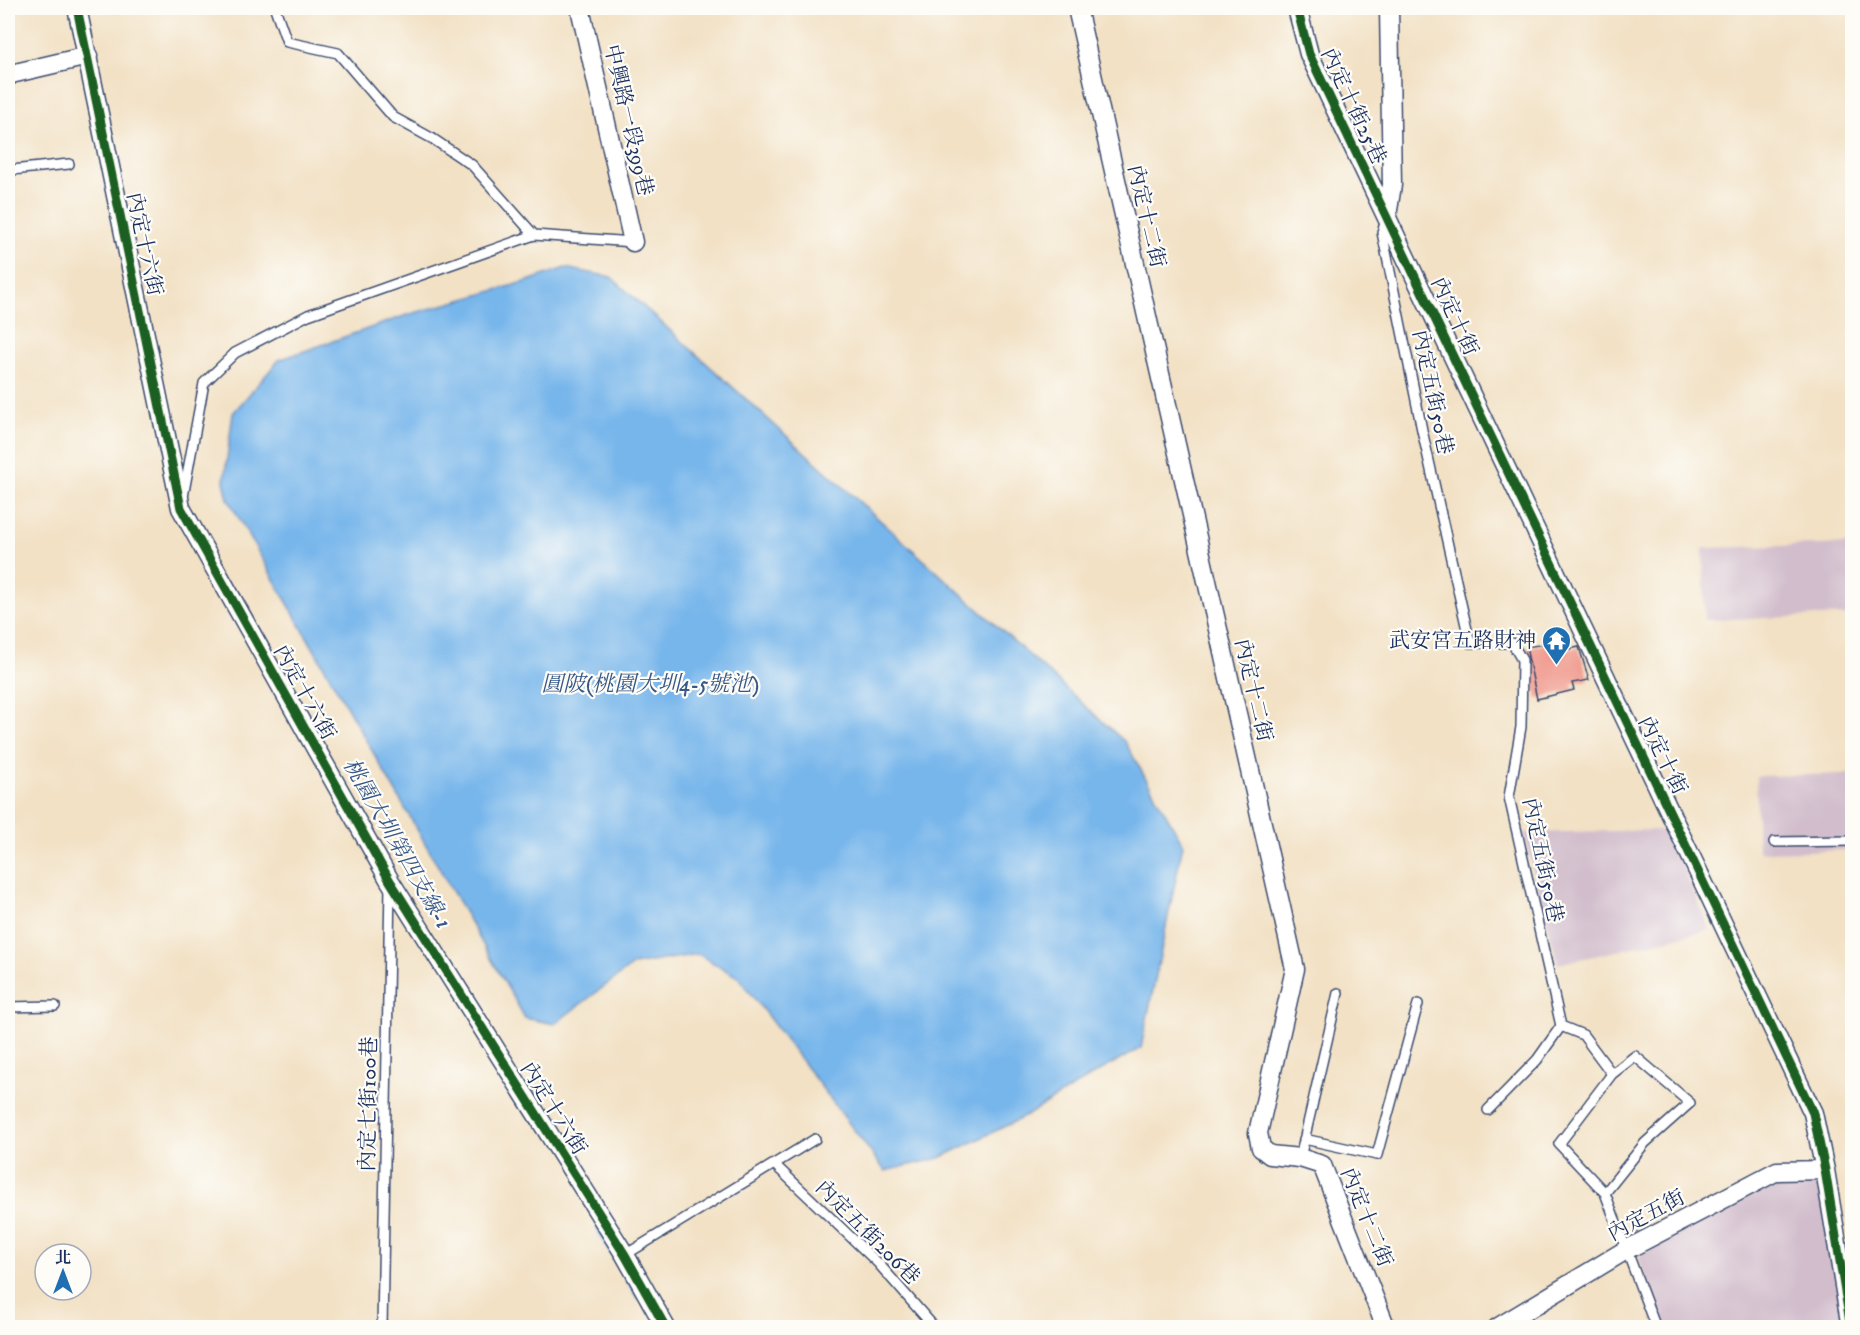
<svg xmlns="http://www.w3.org/2000/svg" width="1860" height="1335" viewBox="0 0 1860 1335" font-family="'IM FELL DW Pica','Noto Serif TC',serif">
<rect width="100%" height="100%" fill="#fdfcf7"/>
<filter id="ink" filterUnits="userSpaceOnUse"><feTurbulence type="fractalNoise" baseFrequency=".0167" numOctaves="2"/><feDisplacementMap in="SourceGraphic" scale="12" xChannelSelector="R" yChannelSelector="G"/><feConvolveMatrix kernelMatrix="1 2 1 2 8 2 1 2 1" color-interpolation-filters="sRGB"/></filter>
<filter id="wash" filterUnits="userSpaceOnUse"><feTurbulence type="fractalNoise" baseFrequency=".008" numOctaves="4" result="noise"/><feDisplacementMap in="SourceGraphic" scale="24" xChannelSelector="R" yChannelSelector="G"/><feGaussianBlur stdDeviation="1.35" result="paint"/><feColorMatrix in="noise" values="0 0 0 0 0 0 0 0 0 0 0 0 0 0 0 0 0 1.4 0 .05"/><feComposite in="paint" operator="in"/></filter>
<g filter="url(#wash)">
<rect width="100%" height="100%" fill="#f2e1c5"/>
<!-- industrial -->
<path fill="#d1bdcc" d="M1852,544V615L1705,620L1703,548Z
M1852,774V850L1758,852L1756,776Z
M1657,830L1668,833L1710,930L1558,964L1523,833Z
M1762,1183H1814L1824,1189L1846,1327H1666L1638,1257Z"/>
<!-- water -->
<path fill="#77b6eb" stroke="#4972a4" stroke-width="1.5" d="M565,268L611,277L1125,742L1183,844L1141,1048L1096,1073L1026,1116L940,1158L885,1171L738,977L698,954L633,965L554,1024L525,1018L228,499L224,481L233,413L279,360L407,315L525,282Z"/>
<g fill="none" stroke-linecap="round" stroke-linejoin="round">
<!-- stream -->
<path stroke="#77b6eb" stroke-width="4.5" d="M598,1229L638,1297"/>
</g>
<g id="blocks">
<!-- building -->
<path fill="#f0988c" d="M1563,641L1565,650L1579,647L1589,680L1572,683L1574,690L1537,699L1526,647Z"/>
</g>
</g>
<g filter="url(#ink)">
<use href="#blocks" fill-opacity="0" stroke="#3b4a6d" stroke-width="1.5"/>
<g fill="none" stroke-linecap="round" stroke-linejoin="round">
<defs>
<path id="service" d="M275,8L287,42L338,53L393,117L433,139L472,165L534,235L633,242
M8,168L12,170L69,164
M1387,218L1382,232L1422,430L1470,643H1512L1522,660L1521,727L1509,797L1561,1026L1583,1035L1612,1074L1559,1144L1605,1193L1656,1328
M183,497L204,383L235,353L308,315L534,235
M1774,842L1852,841
M8,1007L55,1006
M1488,1110L1537,1060L1561,1026
M1304,1139L1377,1155L1418,1004
M1300,1158L1338,993
M774,1164L878,1263L935,1328
M1605,1193L1645,1143L1690,1103L1635,1056L1612,1074
M625,1255L815,1139
M382,1328L390,886"/>
<path id="minor" d="M77,8L181,508L390,881L625,1255L666,1328
M580,8L633,242
M1077,8L1295,969L1258,1133L1261,1148L1270,1155L1300,1158L1322,1165L1386,1328
M1297,8L1309,54L1813,1113L1825,1170L1851,1328
M8,77L11,74L88,56
M1387,216L1392,185L1389,8
M1497,1328L1626,1250L1777,1171L1825,1170"/>
</defs>
<!-- service casing -->
<use href="#service" stroke="#3b4a6d" stroke-width="12"/>
<!-- minor casing -->
<use href="#minor" stroke="#3b4a6d" stroke-width="21"/>
<!-- service -->
<use href="#service" stroke="#fff" stroke-width="9"/>
<!-- minor -->
<use href="#minor" stroke="#fff" stroke-width="18"/>
<defs>
<path id="cycleway" d="M77,8L181,508L390,881L625,1255L666,1328
M1297,8L1309,54L1813,1113L1825,1170L1851,1328"/>
</defs>
<!-- cycleway casing -->
<use href="#cycleway" stroke="#fdfcf7" stroke-width="13"/>
<!-- cycleway -->
<use href="#cycleway" stroke="#1b5e20" stroke-width="9"/>
</g>
</g>
<!-- icons -->
<defs>
<symbol id="temple-pin" viewBox="-11 -11 22 30"><path d="M0 17L-7.5 6A9.5 9.5 0 1 1 7.5 6Z" fill="#1f6fb2" stroke="#fdfcf7"/><path d="M0-6L5-2H3V0L6.5 2.5H4V6H1.5V3h-3V6H-4V2.5H-6.5L-3 0V-2H-5Z" fill="#fff"/></symbol>
</defs>
<g fill-rule="evenodd">
<use href="#temple-pin" x="1540" y="624" width="33" height="45"/>
</g>
<g text-anchor="middle" stroke-width="4.5" stroke-linejoin="round" paint-order="stroke">
<!-- street labels -->
<g font-size="21" fill="#1b2f5e" stroke="#fdfcf7">
<text transform="translate(1354 106) rotate(65)" y="7">內定十街25巷</text>
<text transform="translate(629 120) rotate(77)" y="7">中興路一段399巷</text>
<text transform="translate(1147 216) rotate(77)" y="7">內定十二街</text>
<text transform="translate(145 244) rotate(78)" y="7">內定十六街</text>
<text transform="translate(1455 316) rotate(65)" y="7">內定十街</text>
<text transform="translate(1433 392) rotate(78)" y="7">內定五街50巷</text>
<text transform="translate(1254 690) rotate(77)" y="7">內定十二街</text>
<text transform="translate(305 692) rotate(61)" y="7">內定十六街</text>
<text transform="translate(1663 755) rotate(64)" y="7">內定十街</text>
<text transform="translate(1543 860) rotate(78)" y="7">內定五街50巷</text>
<text transform="translate(368 1104) rotate(-89)" y="7">內定七街100巷</text>
<text transform="translate(554 1108) rotate(58)" y="7">內定十六街</text>
<text transform="translate(1646 1215) rotate(-28)" y="7">內定五街</text>
<text transform="translate(1367 1217) rotate(68)" y="7">內定十二街</text>
<text transform="translate(868 1232) rotate(45)" y="7">內定五街206巷</text>
</g>
<!-- poi labels -->
<g font-size="21" fill="#1b2f5e" stroke="#fdfcf7" text-anchor="end">
<text x="1536" y="647">武安宮五路財神</text>
</g>
<!-- water labels -->
<g font-size="22" font-style="italic" fill="#375888" stroke="#fdfcf7">
<text x="650" y="691">圓陂(桃園大圳4-5號池)</text>
<text transform="translate(398 843) rotate(60)" y="8">桃園大圳第四支線-1</text>
</g>
</g>
<!-- margin -->
<rect width="1860" height="1335" fill="none" stroke="#fdfcf7" stroke-width="30"/>
<!-- north arrow -->
<g transform="translate(63 1272)"><circle r="28" fill="#fdfcf7" stroke="#a3aaba" stroke-width="1.5"/>
<path d="M0-4.5L10 22L0 15L-10 22Z" fill="#1f6fb2"/>
<text y="-9" font-size="16" font-weight="bold" text-anchor="middle" fill="#1b2f5e">北</text>
</g>
</svg>
